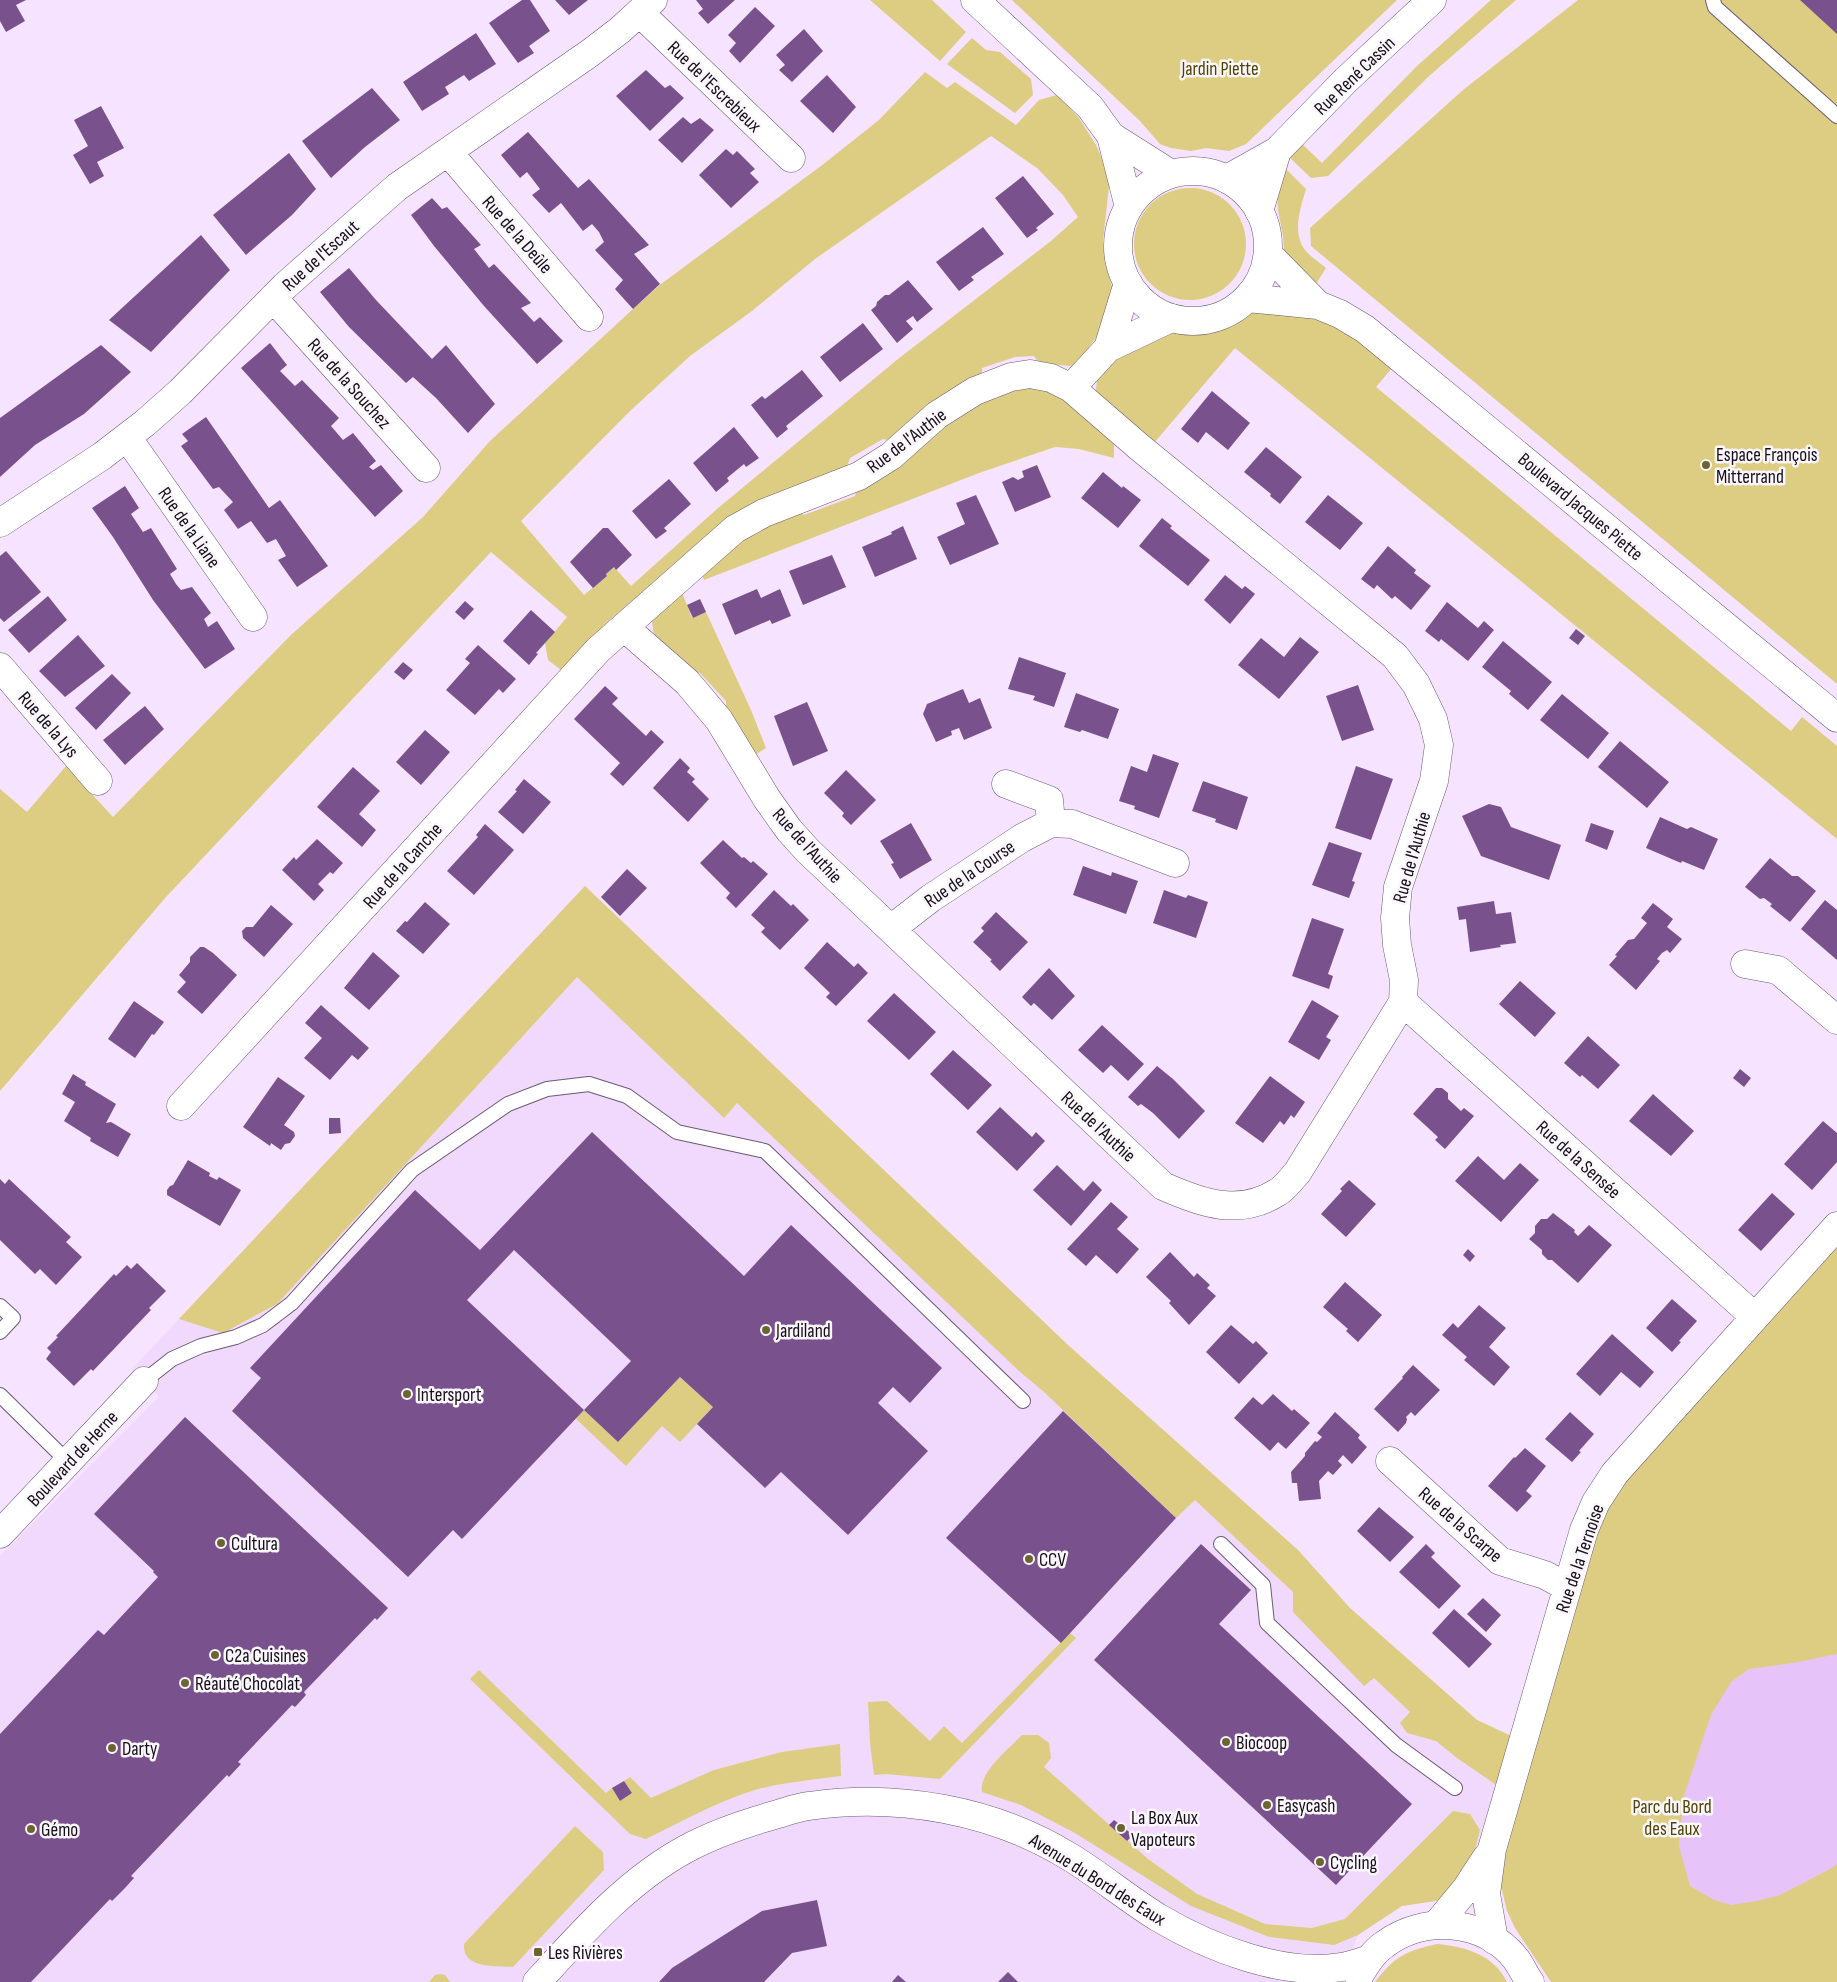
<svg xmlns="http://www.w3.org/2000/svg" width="1837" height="1982" viewBox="0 0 1837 1982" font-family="'Sofia Sans Condensed',sans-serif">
<rect width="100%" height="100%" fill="#f5e3ff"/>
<!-- built -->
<path fill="#f0d9fc" d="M585,886L1068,1345L1298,1550L1350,1608L1477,1720L1523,1741L1492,1849L1442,1900L1402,1906L1358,1935L1341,1982H0V1556L159,1397L132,1369Z"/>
<!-- green -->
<path fill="#dccd82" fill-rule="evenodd" d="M870,0H932L966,32L940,61Z
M1012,0H1397L1246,144L1229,151L1206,148L1191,151L1171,148L1160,144L1140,121Z
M1491,0H1516L1428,77L1328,176L1311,178L1290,158L1302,144L1322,163L1417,66Z
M1578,0H1837V684L1311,246L1310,228L1463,90Z
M972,38L986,50L1000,52L1031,79L1033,95L1015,113L947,64Z
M925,72L947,88L955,82L1016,125L1039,100L1057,95L1079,118L1096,145L1110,177L1103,241L1105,263L1113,290L1103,328L1078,362L1071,366L1039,363L1034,356L1015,357L982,368V377L894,441L883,439L850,458L846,469L730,519L607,622L561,670L548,660L545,643L567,617L491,552L166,897L0,1091V789L27,812L66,766L113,817L291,635L423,517L490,441L633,309L661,284L821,166L879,120ZM991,136L1037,168L1063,195L1078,217L1051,241L898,359L717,509L631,586L614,567L606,574L607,576L584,595L521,521L630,411L690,356L752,311L815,259Z
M1284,167L1306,189C1301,206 1294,226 1301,243C1305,254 1318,261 1326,268L1314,287L1284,251L1283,236L1278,210L1277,194Z
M1134 244a56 56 0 1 1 112 0a56 56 0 1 1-112 0Z
M1253,312L1317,317L1358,340L1391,369L1376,387L1791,731L1802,717L1837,746V839L1235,348L1154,443L1099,399L1096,391L1097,379L1108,367L1135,344L1168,331L1187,334L1218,329Z
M1022,386H1037L1066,400L1114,442V458L1079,449L1055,447L979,473L704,580L701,571L731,544L797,511L804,515L855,496L857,486L944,423L982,398Z
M681,590L692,618L706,612L751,710L766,748L752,757L726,714V701L700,673L687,670L654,637L652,620Z
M585,886L1068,1345L1298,1550L1350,1608L1477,1720L1522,1741L1584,1530L1837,1226V1982H1551L1515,1928L1507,1911L1492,1849L1508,1793L1457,1758L1436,1741L1407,1733L1400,1723L1410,1712L1374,1678L1364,1686L1293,1612V1592L1195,1500L1176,1518L1044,1392L1019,1371L737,1103L724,1118L577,977L277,1304L223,1333L179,1319Z
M680,1377L713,1407L680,1442L662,1426L626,1466L576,1419L584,1410L618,1442Z
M1070,1633L1076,1638L940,1779L886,1774L874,1775L870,1743L868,1702L887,1701L930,1741L944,1726L962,1743Z
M479,1670L606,1793L612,1788L620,1801L632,1793L624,1781L630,1777L651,1798L714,1770L782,1752L840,1744L841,1776C819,1779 797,1781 776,1785C732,1793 686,1820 646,1839L630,1834L470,1679Z
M1022,1735H1038L1049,1743L1051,1758L1044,1767L1148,1859L1197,1894L1265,1924L1312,1928L1345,1919L1453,1811L1470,1814L1480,1830L1471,1865L1442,1900L1402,1906L1358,1935L1334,1945L1269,1937L1191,1906L1075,1833L1021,1805L982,1792C978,1773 1010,1748 1022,1735Z
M575,1826L603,1852L604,1870L513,1967C495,1966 462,1969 464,1944Z
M1437,1944C1466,1947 1493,1954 1507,1982H1375C1395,1956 1406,1951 1437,1944Z
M440,1974L445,1975L450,1982H429L435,1975Z"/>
<!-- water -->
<path fill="#e6c3f9" d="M1837,1654V1864L1830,1869L1780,1895L1757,1901L1731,1905L1714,1900L1690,1886L1679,1846L1684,1796L1711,1715L1731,1682L1749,1669L1793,1663Z"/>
<!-- building -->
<path fill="#79528d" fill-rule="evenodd" d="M0,0H26L16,5L25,21L6,32L0,21Z
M522,0H530L550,31L529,46L534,53L518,63L489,23Z
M555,0H588L569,15Z
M696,0H735L708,24L698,13L703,9Z
M1800,0H1837V34Z
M755,7L775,26L740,63L729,51L736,43L728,35Z
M804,29L823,51L792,82L779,70L785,65L776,55Z
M476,33L496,64L469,81L464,75L445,87L449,94L422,111L403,82Z
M646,70L665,88L670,85L684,98L650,131L616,96Z
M827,75L856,107L833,133L800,101Z
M372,88L400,120L365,147L331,178L302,141Z
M101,106L124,148L97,162L104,176L90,184L73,155L88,146L74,120Z
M683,117L691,124L700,118L714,130L682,163L658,140Z
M528,132L578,188L589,179L649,245L634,254L660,284L633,309L615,289L623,280L595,250L604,242L599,232L592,224L583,231L561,203L549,213L532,195L540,189L527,172L520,178L501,155Z
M726,149L733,155L737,151L755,169L750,173L759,182L731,208L699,175Z
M289,153L316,189L292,215L246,255L213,215Z
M1023,176L1054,214L1036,228L1038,230L1027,238L995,198Z
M432,198L442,209L447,207L481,245L474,249L489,268L494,264L531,303L521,308L534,322L540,317L563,341L537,364L484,306L434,246L411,215Z
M983,227L1004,254L971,277L974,280L959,291L936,262Z
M201,235L230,270L151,352L109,320Z
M349,268L376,300L432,359L446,345L495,404L468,433L436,398L413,377L406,383L349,327L320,292Z
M908,280L933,309L917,322L913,316L906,321L913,329L897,343L871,310L876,306L877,302L885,295H889Z
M863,323L883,349L840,382L820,357Z
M270,343L287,365L280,371L295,386L302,380L339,418L331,426L343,440L353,433L376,461L369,467L373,470L381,465L403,491L375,517L241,368Z
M101,345L131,372L84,414L35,445L0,477V418Z
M802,370L823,396L786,426L788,429L777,438L751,405L762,396L765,399Z
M1212,391L1250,423L1228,450L1206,432L1198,443L1181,429Z
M206,417L269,508L280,500L328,566L297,587L278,560L286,556L276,539L267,543L251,521L238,529L224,510L233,502L219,487L213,489L181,446L188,441L182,434Z
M734,427L759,458L746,467L744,464L727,478L729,481L716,492L693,463Z
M1266,447L1302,477L1280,504L1270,496L1271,494L1244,472Z
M1037,465L1051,497L1015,512L1002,482L1013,477L1018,480L1024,477L1022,471Z
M1103,472L1122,488L1123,486L1141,500L1118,528L1081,498Z
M669,479L691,504L664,528L667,531L656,539L632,511Z
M125,486L139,508L131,514L143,532L151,528L177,569L170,574L176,584L181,590L192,587L211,613L204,619L208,627L217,621L235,649L205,669L153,600L113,537L92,508Z
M976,495L999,544L950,565L937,537L965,524L956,503Z
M1328,495L1363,523L1340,550L1305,522Z
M1162,518L1172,526L1170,528L1210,560L1188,586L1139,546Z
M903,526L917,559L875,577L862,547L892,534L891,532Z
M603,528H608L632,555L616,570L614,567L606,574L607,576L593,588L570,562Z
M1388,546L1416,570L1414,573L1431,586L1411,610L1395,596L1392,599L1377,585L1374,589L1361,579Z
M6,551L41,592L4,622L0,618V556Z
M832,555L846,587L803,605L789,571Z
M1225,575L1242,589L1245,586L1255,594L1230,624L1204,600Z
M757,589L761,598L780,589L791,616L772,624L770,620L735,635L722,604Z
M48,596L67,620L29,653L8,630Z
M700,599L706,612L693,618L687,605Z
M465,601L474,609L464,620L455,612Z
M1447,602L1478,628L1484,621L1494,630L1468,661L1441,639L1439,642L1425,631Z
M531,610L555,632L536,653L538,654L529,665L503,641Z
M1576,629L1585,636L1578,645L1569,638Z
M78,635L105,666L65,697L39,671Z
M1300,637L1319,652L1279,699L1238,665L1261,638L1284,657Z
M1503,641L1552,682L1528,710L1509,694L1511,691L1482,667Z
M478,645L516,679L503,693L499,689L475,715L446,690L470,663L465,659Z
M1019,657L1066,673L1054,707L1033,700L1035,696L1008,689Z
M403,662L413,670L404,680L394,672Z
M112,674L131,693L96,730L75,708Z
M1358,685L1374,730L1342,741L1326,696Z
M605,686L618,698L612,704L646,736L651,730L664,742L623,786L610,774L620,763L574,719Z
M963,689L969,703L980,698L992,728L964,740L959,728L951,731L952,735L936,742L923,714L927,704Z
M1076,693L1119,709L1108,739L1082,730L1080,732L1064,727Z
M1562,694L1609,733L1588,759L1540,720Z
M807,702L828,751L793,766L774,716Z
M145,706L164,729L125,765L103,740Z
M425,730L450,752L421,785L396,762Z
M1620,741L1669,782L1647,808L1598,767Z
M1153,754L1179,763L1159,818L1134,809L1135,806L1119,801L1131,766L1147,772Z
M680,758L690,768L687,772L695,779L692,782L709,799L688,822L653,788Z
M1356,766L1393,779L1371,840L1335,828Z
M353,767L380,791L359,814L376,830L362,847L317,807Z
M846,770L876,800L851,825L842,816L844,813L824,793Z
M524,779L551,802L523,834L498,812L517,791L515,790Z
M1203,781L1248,797L1237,830L1215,822L1216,819L1192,811Z
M1489,804L1501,807L1511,827L1561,845L1549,880L1481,856L1462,816Z
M1660,817L1687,829L1691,827L1718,839L1704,870L1682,861L1681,863L1646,848Z
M911,823L932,860L900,879L891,864L894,863L880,841Z
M1591,823L1614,831L1607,850L1585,841Z
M485,824L514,850L474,895L447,871L478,837L476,835Z
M317,839L343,863L333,874L330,872L318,884L324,890L314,901L282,870L294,857L296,860Z
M723,840L742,858L744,857L751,863L753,861L768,874L736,908L726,898L730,893L700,863Z
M1329,842L1362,853L1352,881L1355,882L1349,898L1312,885Z
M1770,858L1792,876H1798L1816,891L1790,922L1770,906L1772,904L1764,898L1760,899L1745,887Z
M1083,866L1111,876L1112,872L1138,881L1126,914L1073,895Z
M627,869L647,888L620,916L601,897Z
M774,890L791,906L793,904L809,920L780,950L761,932L765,928L751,915Z
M1164,890L1186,898L1188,895L1208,902L1196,938L1153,923Z
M1825,900L1837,910V960L1801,929Z
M1494,901L1496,914L1511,912L1516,943L1500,945L1501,947L1470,952L1466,919L1459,920L1457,907Z
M425,902L450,924L423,954L396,931L405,921L407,922Z
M1653,903L1673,919L1667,927L1682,939L1670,953L1667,950L1662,953L1657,959L1660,961L1636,990L1609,965L1617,956L1615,955L1628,940L1634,939L1647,923L1641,918Z
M271,905L293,924L264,957L243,938L242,931L246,927H253Z
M996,912L1028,942L1000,971L990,961L992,960L973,942L984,931L981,928Z
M1312,918L1344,929L1328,974L1333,976L1329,989L1292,976Z
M827,942L854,967L858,963L868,973L836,1006L826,997L830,993L804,968Z
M200,947H204L213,953L237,975L202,1014L177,992L186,982L179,975L190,962V957Z
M373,952L400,976L369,1010L344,988Z
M1049,968L1075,996L1052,1020L1034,1003L1031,1006L1022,997Z
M1520,981L1556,1013L1535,1037L1499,1004Z
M894,993L936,1032L909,1060L867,1021Z
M1312,1000L1339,1016L1326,1037L1331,1040L1319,1060L1288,1042Z
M134,1001L164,1022L154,1035L152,1034L135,1058L108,1039Z
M321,1005L369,1048L358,1060L352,1055L330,1080L304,1058L322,1038L305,1023Z
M1102,1025L1144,1064L1128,1081L1111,1065L1103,1073L1078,1050Z
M1588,1036L1620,1065L1598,1089L1582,1075L1580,1077L1564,1063Z
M953,1050L992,1085L968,1110L930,1074Z
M1157,1066L1173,1079L1205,1111L1179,1139L1153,1113L1141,1104L1138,1106L1128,1097Z
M1740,1069L1751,1078L1744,1087L1733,1078Z
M73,1074L86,1082L85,1085L116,1104L106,1123L111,1122L131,1134L118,1157L90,1141L91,1138L64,1121L75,1102L62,1094Z
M1270,1076L1305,1102L1294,1118L1291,1115L1284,1125L1280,1121L1263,1143L1235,1123Z
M278,1077L305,1096L284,1125L294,1132L295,1136L290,1143L285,1144L281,1150L271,1143L270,1146L243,1127Z
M1436,1088H1442L1448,1093V1099L1461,1111L1464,1108L1474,1116L1445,1149L1435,1140L1438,1137L1413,1114Z
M1653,1094L1694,1131L1671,1156L1629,1121Z
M1000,1107L1032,1137L1036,1132L1045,1141L1017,1171L976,1132Z
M329,1118H340L341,1133L329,1134Z
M1823,1121L1837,1133V1162L1812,1190L1784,1164Z
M592,1132L744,1276L791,1225L942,1368L910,1403L893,1387L878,1403L928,1451L848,1535L781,1472L765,1488L697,1424L713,1407L680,1377L618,1442L584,1410L462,1539L453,1530L408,1577L232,1411L261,1378L250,1368L415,1190L480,1250ZM514,1250L631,1361L584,1410L467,1300Z
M1478,1156L1504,1180L1520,1163L1539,1180L1501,1222L1455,1181Z
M188,1160L210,1173L209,1176L217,1180L219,1177L241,1190L220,1226L167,1195V1190L170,1186L173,1185Z
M1057,1165L1084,1191L1093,1181L1102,1190L1071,1226L1033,1190Z
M0,1179L5,1184L9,1179L71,1237L66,1242L82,1257L56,1285L40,1269L35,1274L0,1240Z
M1349,1180L1376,1204L1346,1237L1321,1214L1342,1191L1340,1189Z
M1772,1193L1795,1214L1761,1251L1738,1230Z
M1111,1202L1128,1217L1117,1229L1139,1249L1117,1274L1096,1255L1086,1266L1067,1249Z
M1553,1213L1575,1230L1574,1232L1578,1236L1589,1225L1612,1245L1578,1283L1552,1260H1548L1542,1254V1250L1529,1239L1535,1233V1226L1541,1219H1547Z
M1468,1249L1475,1256L1470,1262L1463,1255Z
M1170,1252L1194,1277L1197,1273L1210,1285L1207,1288L1216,1296L1189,1325L1169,1303L1171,1301L1146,1277Z
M137,1263L166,1291L149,1308L151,1310L93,1371L91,1369L74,1386L46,1359L51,1352L47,1348L58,1337L56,1336L114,1274L116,1276L127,1265L131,1269Z
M1345,1282L1382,1315L1358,1342L1346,1331L1348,1329L1323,1307Z
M1672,1299L1697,1321L1679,1341L1681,1342L1672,1352L1646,1328Z
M1479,1305L1506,1328L1489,1347L1510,1367L1494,1386L1464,1360L1467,1357L1442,1335L1453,1323L1458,1328Z
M1231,1325L1253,1344L1256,1341L1268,1353L1239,1384L1206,1352Z
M1612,1334L1654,1372L1640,1388L1621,1372L1600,1396L1576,1374Z
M1413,1365L1440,1390L1415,1416L1411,1412L1406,1417L1407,1419L1406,1423L1398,1432L1374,1409L1403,1378L1402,1377Z
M1273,1394L1292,1411L1294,1409L1310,1423L1286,1449L1278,1442L1270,1451L1234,1418L1253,1397L1262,1405Z
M1063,1411L1176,1518L1061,1643L946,1538Z
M1335,1412L1360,1435L1358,1438L1367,1447L1352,1464L1343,1455L1338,1461L1342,1465L1333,1475L1328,1471L1319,1481L1321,1499L1299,1501L1297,1483H1292L1291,1472L1305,1456V1453L1315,1441L1317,1442L1322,1437L1317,1433Z
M1570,1412L1594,1434L1579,1451L1581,1452L1572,1462L1545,1439Z
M185,1417L388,1608L377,1620L375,1618L304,1692L306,1695L297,1705L295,1707L292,1705L238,1762L241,1764L229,1777L227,1775L131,1876L134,1878L125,1888L112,1901L110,1899L31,1982H0V1734L98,1630L104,1635L158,1577L153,1572L154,1571L94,1514Z
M1525,1448L1546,1466L1526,1491L1532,1496L1517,1512L1488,1486L1514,1457L1515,1458Z
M1379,1507L1414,1537L1390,1562L1357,1531Z
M1201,1544L1251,1590L1219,1624L1412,1804L1336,1885L1094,1660Z
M1426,1544L1435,1553L1431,1557L1461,1586L1439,1609L1399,1572Z
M1483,1598L1501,1615L1486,1632L1467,1614Z
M1454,1609L1492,1644L1469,1668L1432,1633Z
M624,1781L632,1793L620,1801L612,1788Z
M1114,1820L1133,1835L1127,1841L1109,1825Z
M817,1900L827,1946L792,1953L764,1982H659L672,1968L762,1911Z
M1008,1972L1018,1982H998Z
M898,1975L906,1982H892Z"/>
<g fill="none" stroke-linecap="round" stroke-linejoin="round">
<defs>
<path id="service" d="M1713,0L1715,7L1837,116
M0,1306L13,1318L0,1332
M144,1381L172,1359L201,1346L236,1337L263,1325L292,1303L412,1170L508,1104L547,1089L589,1084L627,1096L677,1132L765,1151L1023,1401
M0,1395L68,1462
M1221,1544L1263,1585L1267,1623L1396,1745L1455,1788"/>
<path id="minor" d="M640,13L791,158
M448,152L589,317
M1227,179L1277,151L1346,80L1432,0
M1259,211L1277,151
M273,298L426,468
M1108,348L1128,283
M1030,374L1051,378L1071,388L1138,446L1395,656L1416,684L1433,719L1439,745L1434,781L1398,887L1395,918L1397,945L1404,980L1403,1002L1297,1173C1291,1179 1285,1188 1278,1192C1239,1217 1201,1203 1163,1186L808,851L789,830L767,799L719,720L687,682L624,627L735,529L764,513L859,476L891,456L937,415L975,391L1011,377Z
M1071,388L1108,348L1171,318
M127,437L253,617
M0,523L102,456L145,423L180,392L285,286L397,187L590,53L620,30L653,0
M0,667L98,781
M1006,784L1049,800L1051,823
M891,929L931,898L1022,838L1051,823L1072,824L1175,863
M1745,964L1778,970L1837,1020
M1403,1002L1755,1317
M181,1106L598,650L624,627
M1390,1461L1500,1561L1545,1575L1567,1587
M0,1534L144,1381
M1437,1924L1466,1889L1487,1857
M1494,1940L1486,1894L1492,1849L1584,1530L1596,1502L1615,1473L1837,1226"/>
<path id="tertiary" d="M1359,1976C1366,1964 1373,1952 1385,1944C1425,1915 1484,1919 1516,1959C1521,1966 1525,1975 1530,1982
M537,1982C582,1933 627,1881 686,1849C715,1833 746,1823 778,1814C788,1811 799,1807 809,1806C898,1793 994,1810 1070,1857C1101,1876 1128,1899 1159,1918C1208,1947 1283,1977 1341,1967C1350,1966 1359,1962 1368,1960"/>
<path id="secondary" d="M975,0L1090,107L1111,136L1129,207
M1111,136L1171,174
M1118 246a75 75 0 1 1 150 0a75 75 0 1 1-150 0Z
M1268,254L1318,305
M1247,298L1318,305L1340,314L1365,329L1837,718"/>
</defs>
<!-- service casing -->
<use href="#service" stroke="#6a5b73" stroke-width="16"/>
<!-- minor casing -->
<use href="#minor" stroke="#6a5b73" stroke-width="29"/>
<!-- tertiary casing -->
<use href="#tertiary" stroke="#6a5b73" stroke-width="29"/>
<!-- secondary casing -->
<use href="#secondary" stroke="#6a5b73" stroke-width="29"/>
<!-- service -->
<use href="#service" stroke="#fff" stroke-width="14"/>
<!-- minor -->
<use href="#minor" stroke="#fff" stroke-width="28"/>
<!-- tertiary -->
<use href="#tertiary" stroke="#fff" stroke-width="28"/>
<!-- secondary -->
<use href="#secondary" stroke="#fff" stroke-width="28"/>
</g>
<!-- markers -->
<g fill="#6e6431" stroke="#faf6fc" stroke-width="2">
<circle cx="1706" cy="465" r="5"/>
<circle cx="766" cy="1330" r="5"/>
<circle cx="407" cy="1394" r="5"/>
<circle cx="221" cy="1543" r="5"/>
<circle cx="1029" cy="1559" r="5"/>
<circle cx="215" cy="1655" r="5"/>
<circle cx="185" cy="1683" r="5"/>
<circle cx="1226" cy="1742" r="5"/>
<circle cx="112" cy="1748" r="5"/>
<circle cx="1267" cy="1805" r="5"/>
<circle cx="1121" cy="1828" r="5"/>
<circle cx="31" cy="1829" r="5"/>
<circle cx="1320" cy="1862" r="5"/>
<rect x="533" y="1947" width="10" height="10" rx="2.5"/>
</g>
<g text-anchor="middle" stroke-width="5" stroke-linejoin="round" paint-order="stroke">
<!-- park labels -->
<g font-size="19" fill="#504502" stroke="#faf6fc">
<text x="1220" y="75">Jardin Piette</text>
<text x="1672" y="1813">Parc du Bord<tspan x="1672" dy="22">des Eaux</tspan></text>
</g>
<!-- street labels -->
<g font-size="19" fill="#150f18" stroke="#faf6fc">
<text transform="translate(1354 75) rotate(-44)" y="7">Rue René Cassin</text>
<text transform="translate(715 86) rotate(44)" y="7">Rue de l'Escrebieux</text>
<text transform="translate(518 234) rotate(49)" y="7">Rue de la Deûle</text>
<text transform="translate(320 255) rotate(-42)" y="7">Rue de l'Escaut</text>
<text transform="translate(350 383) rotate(48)" y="7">Rue de la Souchez</text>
<text transform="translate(906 440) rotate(-37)" y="7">Rue de l'Authie</text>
<text transform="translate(1581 506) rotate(40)" y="7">Boulevard Jacques Piette</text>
<text transform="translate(190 527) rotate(55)" y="7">Rue de la Liane</text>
<text transform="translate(49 724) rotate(49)" y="7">Rue de la Lys</text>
<text transform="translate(808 845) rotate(48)" y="7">Rue de l'Authie</text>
<text transform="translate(1411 857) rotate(-74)" y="7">Rue de l'Authie</text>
<text transform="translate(402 865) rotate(-48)" y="7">Rue de la Canche</text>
<text transform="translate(969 873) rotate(-34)" y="7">Rue de la Course</text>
<text transform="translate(1099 1126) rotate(43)" y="7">Rue de l'Authie</text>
<text transform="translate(1579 1159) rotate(42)" y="7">Rue de la Sensée</text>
<text transform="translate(72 1458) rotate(-47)" y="7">Boulevard de Herne</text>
<text transform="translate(1461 1524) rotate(41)" y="7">Rue de la Scarpe</text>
<text transform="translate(1579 1558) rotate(-71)" y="7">Rue de la Ternoise</text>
<text transform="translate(1098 1879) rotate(32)" y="7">Avenue du Bord des Eaux</text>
</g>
<!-- poi labels -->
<g font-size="19" fill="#150f18" stroke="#faf6fc" text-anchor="start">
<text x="1716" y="461">Espace François<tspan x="1716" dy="22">Mitterrand</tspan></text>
<text x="776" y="1337">Jardiland</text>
<text x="417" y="1401">Intersport</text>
<text x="231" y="1550">Cultura</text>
<text x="1039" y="1566">CCV</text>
<text x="225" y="1662">C2a Cuisines</text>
<text x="195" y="1690">Réauté Chocolat</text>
<text x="1236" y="1749">Biocoop</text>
<text x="122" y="1755">Darty</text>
<text x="1277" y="1812">Easycash</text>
<text x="1131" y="1824">La Box Aux<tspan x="1131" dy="22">Vapoteurs</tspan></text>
<text x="41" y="1836">Gémo</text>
<text x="1330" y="1869">Cycling</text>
<text x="548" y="1959">Les Rivières</text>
</g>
</g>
</svg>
